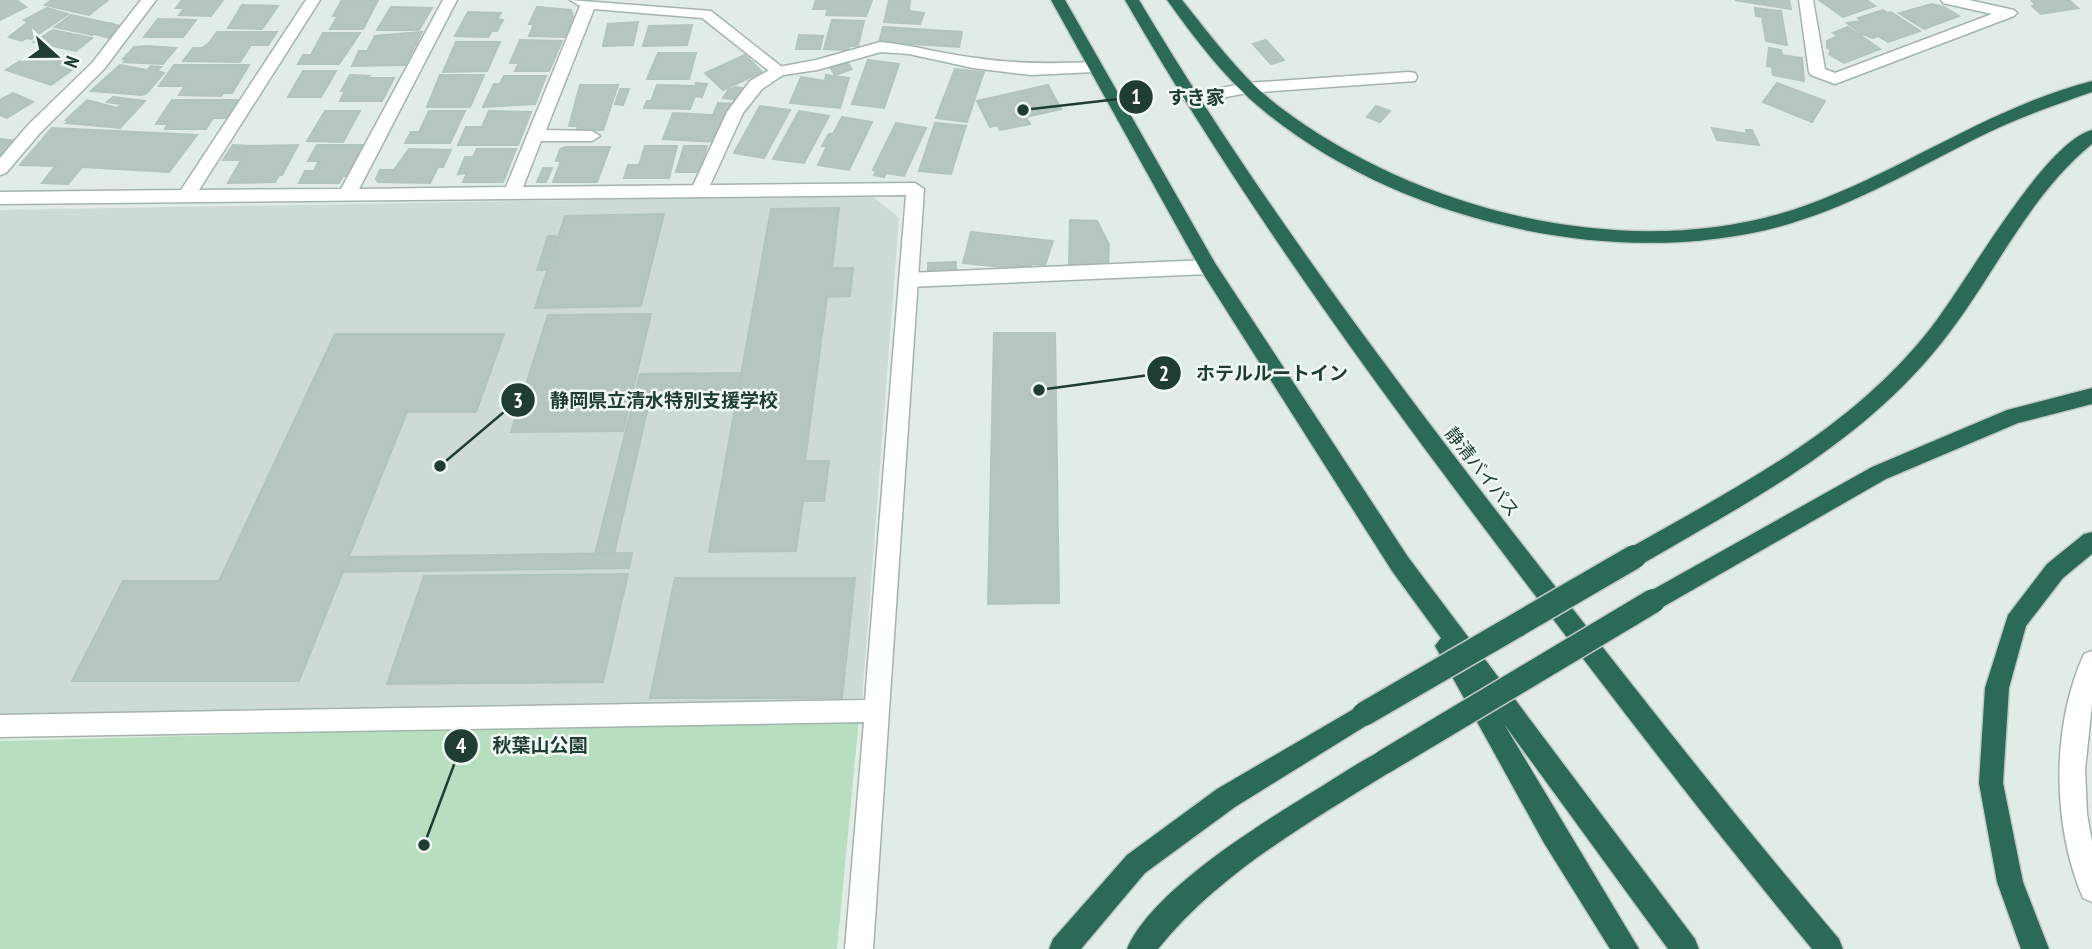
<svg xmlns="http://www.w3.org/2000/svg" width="2092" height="949" viewBox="0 0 2092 949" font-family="'PT Sans Narrow','Noto Sans JP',sans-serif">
<rect width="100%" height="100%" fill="#e0ece5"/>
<!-- built -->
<path fill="#cedbd4" d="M871,195L899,218L861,713L0,721V210Z"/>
<!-- green -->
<path fill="#b7debe" d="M859,718L837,949H0V741Z"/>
<!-- building -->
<path fill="#b5c6be" stroke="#b2c5bb" stroke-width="2" d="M0,0H16L26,7L0,20Z
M52,0H108L89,15L45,5Z
M182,0H223L211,16L179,15L185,8H176Z
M342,0H378L363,29H330L338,16H333Z
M816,0H872L866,16L826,15L828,9H813Z
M889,0H910L909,11L924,13L920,24L884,22Z
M1735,0H1789L1791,9L1765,5Z
M1819,0H1866L1875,6L1843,17Z
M2031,0H2069L2078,8L2041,14L2032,6L2036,5Z
M1932,4L1944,7L1959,16L1924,29L1899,13Z
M242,5L278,6L262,29L228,28Z
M391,7L432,8L419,30H377Z
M537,7L571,10L573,17L565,37L529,36L534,24H529Z
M47,8L68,14L31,39L26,38L22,41L9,37L28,22L24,20Z
M1755,8L1781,11L1787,45L1766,41L1762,17L1756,16Z
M1883,10L1888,13L1891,12L1920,31L1888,42L1878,36L1873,38L1862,34L1847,23L1862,21L1858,18Z
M468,12L501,13L497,19L503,20L497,31H492L488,37L455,36Z
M71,15L107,23L92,35L55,27Z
M158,19L196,20L183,37H144Z
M832,20L864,21L858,46H849L848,50L824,49Z
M638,22L633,45L603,46L608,24Z
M110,23L120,26L110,38L95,34Z
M692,25L687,45L643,46L649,26Z
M883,27L962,32L959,47L879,42Z
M1848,27L1880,49L1844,63L1829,54L1831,50L1827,48V41L1838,36L1833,33Z
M53,30L92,38L76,51L34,42Z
M217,32H277L268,45H251L240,62L183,61L193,48H202L209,43Z
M422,32L405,65L352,66L359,51H367L375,36Z
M323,33H360L339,64H298L303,55H311Z
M799,35L823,36L820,49H796Z
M520,40L562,41L549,71H515L519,63H510Z
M1266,40L1284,60L1271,64L1253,44Z
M456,42H500L487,71L443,72Z
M134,47L147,46L176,48L163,64L124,62L127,59H123Z
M1769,48L1781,50L1782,55L1802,58L1804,81L1773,75L1772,67L1767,66Z
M658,53H696L689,79H647Z
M29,55L40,59L45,56L60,61L63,58L76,62L71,65L76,67L51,85L6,70Z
M745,55L762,72L723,90L705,73Z
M868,60L899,64L884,108L852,104Z
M847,62L852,69L835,75L830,67Z
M120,65L147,70L151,66L161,67L157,71L164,73L147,93L142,95L91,91Z
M174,65H249L232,93H223L221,96L179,95L185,86H159Z
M955,69L984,72L982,77L953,74Z
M303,71H336L321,97H288Z
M953,74L982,77L967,122L936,118Z
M350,75L369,76L367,78H394L382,101H340L345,91H341Z
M440,75H484L470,107H427Z
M826,75L849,78L840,108L790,103L801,77L825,81Z
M504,76H546L535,104L483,107L494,84H500Z
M696,83L707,84L702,97L695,96L690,109L644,108L647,101H651L657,85L695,86Z
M1777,83L1825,101L1812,122L1763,102Z
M580,85H618L603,130H577L578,126H569Z
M1048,85L1061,109L1026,117L1030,124L1000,130L997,125L990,127L977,101Z
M736,87L745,89L738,100L723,98L728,90Z
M620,89H629L623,105L615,104Z
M13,93L33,102L7,118L0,115V100Z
M113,97L145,101L120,128L66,123L70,120H66L87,100L117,108L121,104L107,102Z
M172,100H237L226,118H213L206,129H165L168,124H156Z
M718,103L736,104L718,142L663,139L673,113L713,115Z
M760,106L790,110L764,158L734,153Z
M1376,106L1390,111L1380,122L1367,117Z
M325,111H360L343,142L307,141Z
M429,111H465L450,143H405L411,132H419Z
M489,111L531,112L518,145H458L466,127H482Z
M799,111L829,116L804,163L773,159Z
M842,117L872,122L849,170L818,165L827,146H822L829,134H833Z
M896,123L926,128L904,176L886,173L884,177L874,175L876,171L873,170Z
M935,123L966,126L951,174L919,171Z
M52,128L197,135L169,172L82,167L68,184L42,183L55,166L20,165Z
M1712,128L1747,134L1746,130H1752L1759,145L1717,140Z
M0,139L18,141L0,157Z
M233,145L249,146L241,160H223Z
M298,145L282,175H279L275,182L228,183L249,146Z
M317,145H365L349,176H343L339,183H299L305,171H314L319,161H308Z
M645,146H677L669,178H624L628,165H639Z
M684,146H707L699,172H676Z
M566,147H610L597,182H553L561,161H556L560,149Z
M409,149L451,150L443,167H438L430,183L378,182L376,179L380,170H394Z
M477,149H516L503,182H463L467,173L458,174L465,157H473Z
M543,168H552L546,182H537Z
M839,208L832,268H853L850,296L827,297L805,461H829L824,501H803L796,551L709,552L771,209Z
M664,214L641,306L535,308L565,216Z
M1070,220L1097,221L1109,245L1108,266L1069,265Z
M971,232L1053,241L1045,265L1032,264L1030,270L963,263Z
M548,236H558L551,257L541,258Z
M551,257L548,270H537L541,258Z
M956,262V276L928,277V263Z
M651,314L623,431L511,432L548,315Z
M994,333H1055L1059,603L988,604Z
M335,334H504L476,412H407L299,681H72L123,581H219Z
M741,373L738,390H652L614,554H595L640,374Z
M632,553L629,568L343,572L349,557Z
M628,574L603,682L387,684L424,576Z
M675,578H855L842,698H650Z"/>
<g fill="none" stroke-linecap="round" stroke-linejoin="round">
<defs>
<path id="lane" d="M880,42C913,45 943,54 976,58C1016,64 1054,64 1094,62L1102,67L1094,72L1031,75L973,68L909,54L881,52L817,70L783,75L762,89L743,113L706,194H694L691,190L727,112L750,81L773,68L816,60Z
M1409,72L1415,73L1417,77L1415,81L1247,93L1190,104L1182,99L1190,94L1247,83Z
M1208,260L1214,262L1217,267L1214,272L1208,274L908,287L901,285L899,280L901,275L908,273Z"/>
<path id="street" d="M141,0H156L104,69L40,133L6,173L0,175V158L28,125L92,63Z
M306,0H320L199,190L341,189L443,0H457L359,189L506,187L580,6L570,0L711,11L787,71L779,76L773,74L702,18L594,9L546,130L592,131L600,136L592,141H541L523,187L915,183L924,189L873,949H845L864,722L0,737V715L865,700L906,195L0,204V192L181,190Z
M1799,0H1813L1825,69L1835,73L1992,14L1943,3L1941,0H1969L2014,10L2017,13L2014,16L1835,84L1811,75L1809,72Z
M2092,651V704L2085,770L2087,814L2092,842V902L2083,898C2052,825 2051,727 2084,654Z"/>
<path id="highway" d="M1051,0H1065L1215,263L1408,557L1695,939L1699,949H1668L1504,724L1639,949H1610L1544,843L1439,653L1435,646L1441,638L1392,571L1202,272Z
M1125,0H1139C1251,188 1381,362 1515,535C1621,671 1727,807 1839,939L1843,949H1812C1704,818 1602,684 1500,549C1366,372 1236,193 1125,0Z
M1167,0H1182C1212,37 1240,76 1277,105C1418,213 1636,267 1807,205C1904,170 1991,107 2092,81V92C2052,106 2012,120 1975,139C1915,169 1857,203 1792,223C1623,274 1400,223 1264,111C1226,80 1195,39 1167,0Z
M2092,130V144C2025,199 1993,280 1939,346C1859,445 1750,501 1642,564L1634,566L1626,564L1623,557L1626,550C1735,488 1846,433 1926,334C1963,290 2042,143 2092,130Z
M2092,388V404L2018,423L1886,479L1661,608L1653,611L1645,608L1642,601L1645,594L1872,467L2007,410Z
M2092,532V554L2063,578L2026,626L2009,688L2003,783L2023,882L2049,949H2021L1997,882L1979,783L1985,688L2008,615L2047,564L2084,534Z
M1364,703L1372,706L1376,714L1372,722L1235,807L1145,873L1081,949H1049L1053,939L1127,855L1217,789Z
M1384,750L1393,754L1396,762L1393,770C1309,823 1221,871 1158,949H1127C1152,889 1268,819 1324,785C1343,773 1363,759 1384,750Z"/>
</defs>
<!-- lane casing -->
<use href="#lane" stroke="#a3b4ac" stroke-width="3"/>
<!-- street casing -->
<use href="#street" stroke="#a3b4ac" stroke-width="3"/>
<!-- highway casing -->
<use href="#highway" stroke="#c1c9c6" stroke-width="3"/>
<!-- lane -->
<use href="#lane" fill="#fff" fill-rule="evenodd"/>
<!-- street -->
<use href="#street" fill="#fff" fill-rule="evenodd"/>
<!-- highway -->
<use href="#highway" fill="#2a6a56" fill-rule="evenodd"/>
<defs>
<path id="highway-bridge" d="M1364,714L1634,557
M1384,762L1653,601"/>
</defs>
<!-- highway-bridge casing -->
<use href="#highway-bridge" stroke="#c1c9c6" stroke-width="27" stroke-linecap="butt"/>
<!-- highway-bridge -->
<use href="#highway-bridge" stroke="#2a6a56" stroke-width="24"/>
</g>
<g text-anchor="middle" stroke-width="5" stroke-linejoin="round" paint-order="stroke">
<!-- street labels -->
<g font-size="18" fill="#203d32" stroke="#f0f8f3">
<text transform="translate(1482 472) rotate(52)" y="6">静清バイパス</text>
</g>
</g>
<!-- callouts -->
<path fill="none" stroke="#203d32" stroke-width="2.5" d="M1023 110L1136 97M1039 390L1164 373M440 466L518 400M424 845L461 746"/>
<g fill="#203d32" stroke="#f0f8f3" stroke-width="2.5">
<circle cx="1023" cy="110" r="7"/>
<circle cx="1039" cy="390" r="7"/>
<circle cx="440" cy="466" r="7"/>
<circle cx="424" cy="845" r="7"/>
<circle cx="1136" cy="97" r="18"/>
<circle cx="1164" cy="373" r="18"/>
<circle cx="518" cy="400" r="18"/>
<circle cx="461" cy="746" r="18"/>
</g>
<g font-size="21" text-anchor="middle" font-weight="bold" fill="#fff">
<text x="1136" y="104">1</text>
<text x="1164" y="381">2</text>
<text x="518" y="408">3</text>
<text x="461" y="753">4</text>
</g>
<g font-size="19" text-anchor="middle" font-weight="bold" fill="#203d32" stroke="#f0f8f3" stroke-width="5" stroke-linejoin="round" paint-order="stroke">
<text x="1196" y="104">すき家</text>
<text x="1272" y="380">ホテルルートイン</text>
<text x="664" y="407">静岡県立清水特別支援学校</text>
<text x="540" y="752">秋葉山公園</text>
</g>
<!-- north arrow -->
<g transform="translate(56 56) rotate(111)" stroke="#f0f8f3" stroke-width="5" paint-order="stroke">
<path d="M0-5L12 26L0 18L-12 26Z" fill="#203d32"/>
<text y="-10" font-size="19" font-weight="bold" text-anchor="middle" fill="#203d32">N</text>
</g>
</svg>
